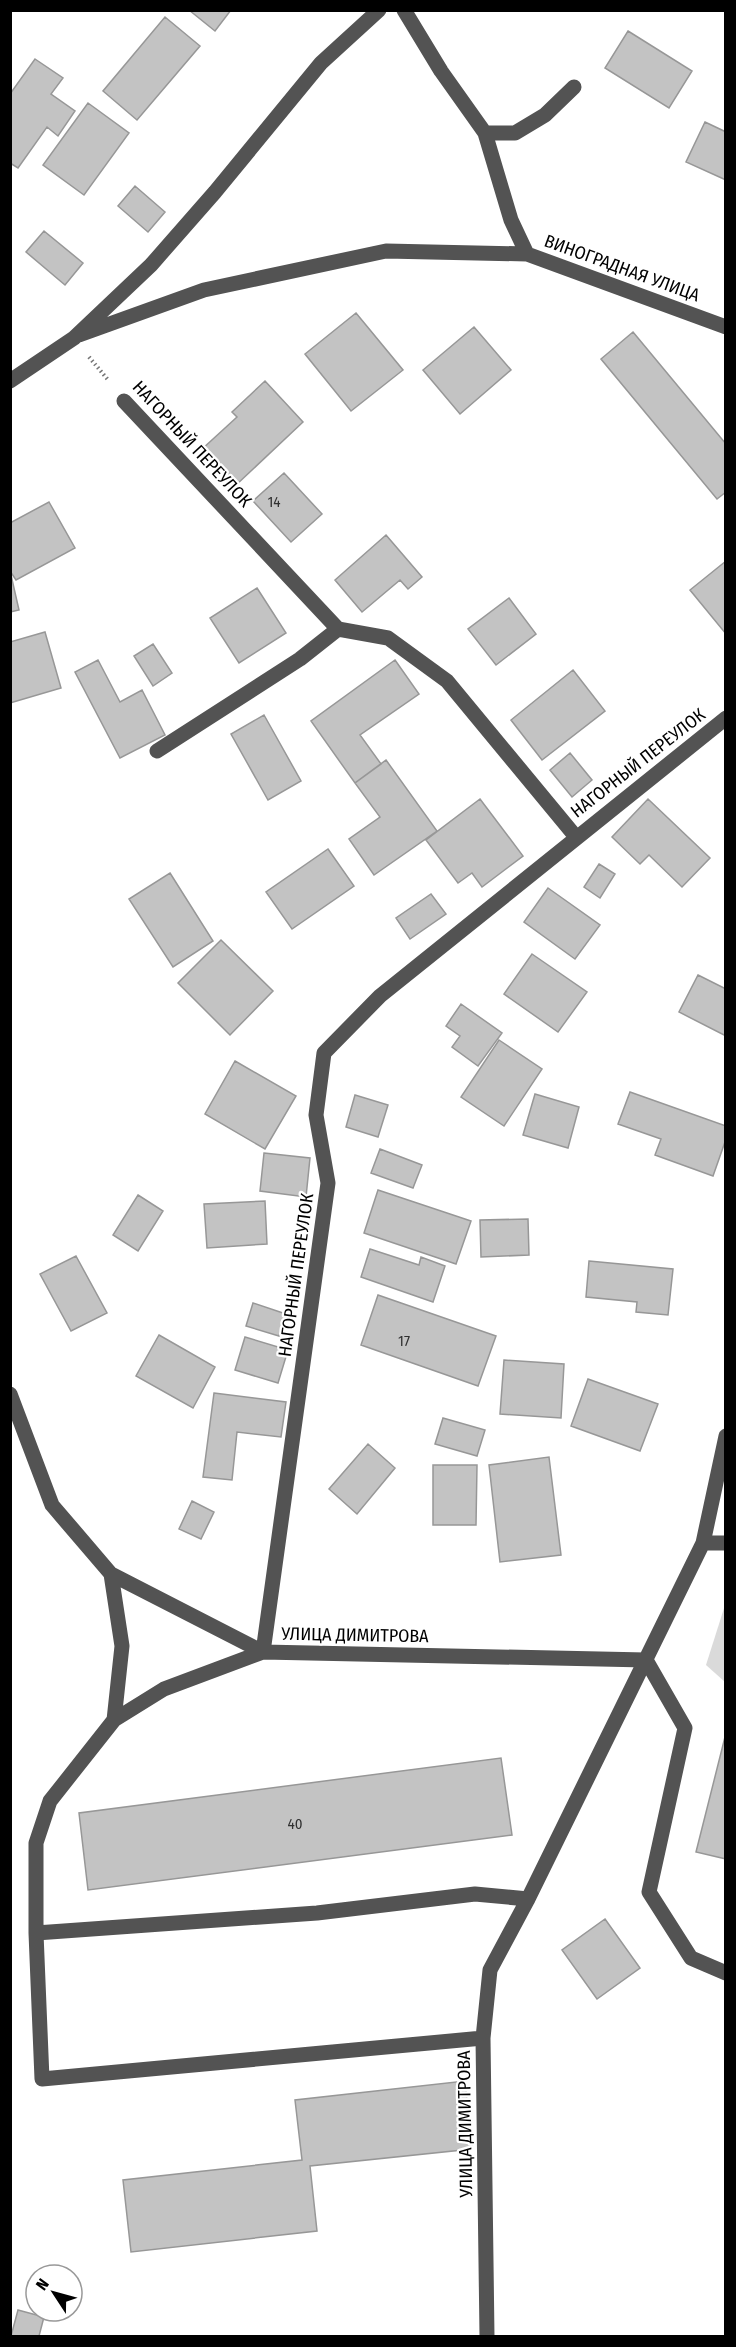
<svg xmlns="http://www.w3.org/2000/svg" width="736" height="2347" viewBox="0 0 736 2347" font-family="'Fira Sans Condensed',sans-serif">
<rect width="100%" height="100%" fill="#fff"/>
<!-- green -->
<path fill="#dadada" d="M725,1605V1682L706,1665Z"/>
<!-- building -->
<path fill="#c3c3c3" stroke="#979797" stroke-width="1.5" d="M189,10H231L215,31Z
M165,17L200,46L137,120L103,91Z
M628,31L692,71L669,108L605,68Z
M35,59L63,78L51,94L75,111L58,136L47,127L18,168L10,163V94Z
M88,103L129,133L84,195L43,165Z
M705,122L724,131L726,129V180L686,162Z
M135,186L165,212L148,232L118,206Z
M44,231L83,263L65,285L26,252Z
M356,313L403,370L351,411L305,354Z
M474,327L511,370L460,414L423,370Z
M633,332L726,444V492L717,499L601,359Z
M265,381L303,422L235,486L201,450L237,417L232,412Z
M284,473L322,514L291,542L253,501Z
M49,502L75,548L16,580L10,571V523Z
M386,535L422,577L408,589L400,580L362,612L335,580Z
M726,561V634L690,590Z
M11,575L19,610L10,612V575Z
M257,588L286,633L239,663L210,618Z
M509,598L536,634L496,665L468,629Z
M45,632L61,688L10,703V642Z
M153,644L172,673L153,686L134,656Z
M98,660L120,702L142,690L165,735L120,758L75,672Z
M395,660L419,694L360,735L381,764L355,783L311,721Z
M573,670L605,711L542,760L511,720Z
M264,715L301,781L268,800L231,734Z
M570,753L592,780L572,797L550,770Z
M386,760L437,831L374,875L349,839L380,817L355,783Z
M480,799L523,856L482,887L472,873L458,883L426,840Z
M648,799L710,858L682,887L649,855L640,864L612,837Z
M328,849L354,886L292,929L266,892Z
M599,864L615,874L600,898L584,887Z
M170,873L213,941L173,967L129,899Z
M548,888L600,925L575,959L524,922Z
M431,894L446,914L410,939L396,918Z
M221,940L273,991L230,1035L178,983Z
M532,954L587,992L558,1032L504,994Z
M698,975L726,989V1036L679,1012Z
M461,1004L502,1033L478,1066L452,1047L460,1036L446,1026Z
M499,1040L542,1069L504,1126L461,1097Z
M235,1061L296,1096L265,1149L205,1114Z
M630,1092L726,1126V1139L713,1176L655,1155L661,1139L618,1124Z
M535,1094L579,1107L568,1148L523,1135Z
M355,1095L388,1105L378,1137L346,1127Z
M380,1149L422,1165L413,1188L371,1173Z
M264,1153L310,1158L306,1197L260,1191Z
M378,1190L471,1221L456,1264L364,1233Z
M138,1195L163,1211L138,1251L113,1235Z
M265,1201L267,1244L207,1248L204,1204Z
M528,1219L529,1255L481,1257L480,1220Z
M370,1249L419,1265L421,1257L445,1266L433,1302L361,1277Z
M76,1256L107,1313L71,1331L40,1274Z
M589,1261L673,1269L668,1315L636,1312L637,1302L586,1297Z
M378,1295L496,1336L478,1386L361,1345Z
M253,1303L286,1314L279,1336L246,1326Z
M159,1335L215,1367L193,1408L136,1376Z
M245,1337L288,1350L278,1383L235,1370Z
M504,1360L564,1364L561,1418L500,1414Z
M588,1379L658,1404L640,1451L571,1426Z
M214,1393L286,1402L281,1437L237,1432L232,1480L203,1477Z
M443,1418L485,1430L477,1456L435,1444Z
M368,1444L395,1468L357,1514L329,1489Z
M549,1457L561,1555L500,1562L489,1465Z
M433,1465H477L476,1525H433Z
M192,1501L214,1512L201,1539L179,1529Z
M726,1733V1859L696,1852Z
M501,1758L512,1835L88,1890L79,1813Z
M605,1919L640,1968L597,1999L562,1950Z
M465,2081L472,2149L310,2166L317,2231L131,2252L123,2180L302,2160L295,2100Z
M18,2310L44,2317L39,2336H11Z"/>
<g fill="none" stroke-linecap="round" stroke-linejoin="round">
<!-- path -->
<path stroke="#757575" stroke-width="4" stroke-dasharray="1.5 3" stroke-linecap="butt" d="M89,357L109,381"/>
<!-- minor -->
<path stroke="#535353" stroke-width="15" d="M404,10L441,71L485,133L511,220L527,254L726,327
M485,133H515L545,115L574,87
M79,335L204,290L386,251L527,254
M10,381L74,338L151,265L215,192L321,63L379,10
M124,401L338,629L388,638L447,681L576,837
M157,751L300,659L338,629
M10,1394L52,1505L111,1574L263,1652L646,1660L685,1728L649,1892L691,1958L726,1973
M703,1543H726
M111,1574L122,1646L114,1720L50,1801L36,1843V1933L42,2079L483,2038
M263,1652L328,1183L316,1115L324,1053L380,996L726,718
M114,1720L164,1689L263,1652
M36,1933L317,1913L475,1894L528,1899
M487,2336L483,2038L490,1970L528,1899L703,1543L726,1436"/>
</g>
<g text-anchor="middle" stroke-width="4.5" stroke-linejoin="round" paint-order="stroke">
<!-- number labels -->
<g font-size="15" fill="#313131">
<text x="274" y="507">14</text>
<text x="404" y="1346">17</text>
<text x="295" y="1829">40</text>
</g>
<!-- street labels -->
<g font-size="18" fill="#000" stroke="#fff">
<text transform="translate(622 268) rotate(20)" y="6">ВИНОГРАДНАЯ УЛИЦА</text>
<text transform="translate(192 444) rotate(47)" y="6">НАГОРНЫЙ ПЕРЕУЛОК</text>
<text transform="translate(638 763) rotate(-38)" y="6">НАГОРНЫЙ ПЕРЕУЛОК</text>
<text transform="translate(296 1275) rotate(-82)" y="6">НАГОРНЫЙ ПЕРЕУЛОК</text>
<text transform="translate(355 1635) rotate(1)" y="6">УЛИЦА ДИМИТРОВА</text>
<text transform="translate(465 2124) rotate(-91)" y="6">УЛИЦА ДИМИТРОВА</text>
</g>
</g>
<!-- border -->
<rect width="736" height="2347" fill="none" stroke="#000000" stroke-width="24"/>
<!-- north arrow -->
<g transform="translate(54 2293) rotate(306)"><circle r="28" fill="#ffffff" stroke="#999999" stroke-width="1.5"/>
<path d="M0-4.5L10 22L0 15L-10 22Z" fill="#000000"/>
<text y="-9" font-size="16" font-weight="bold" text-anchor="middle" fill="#000000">N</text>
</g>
</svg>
